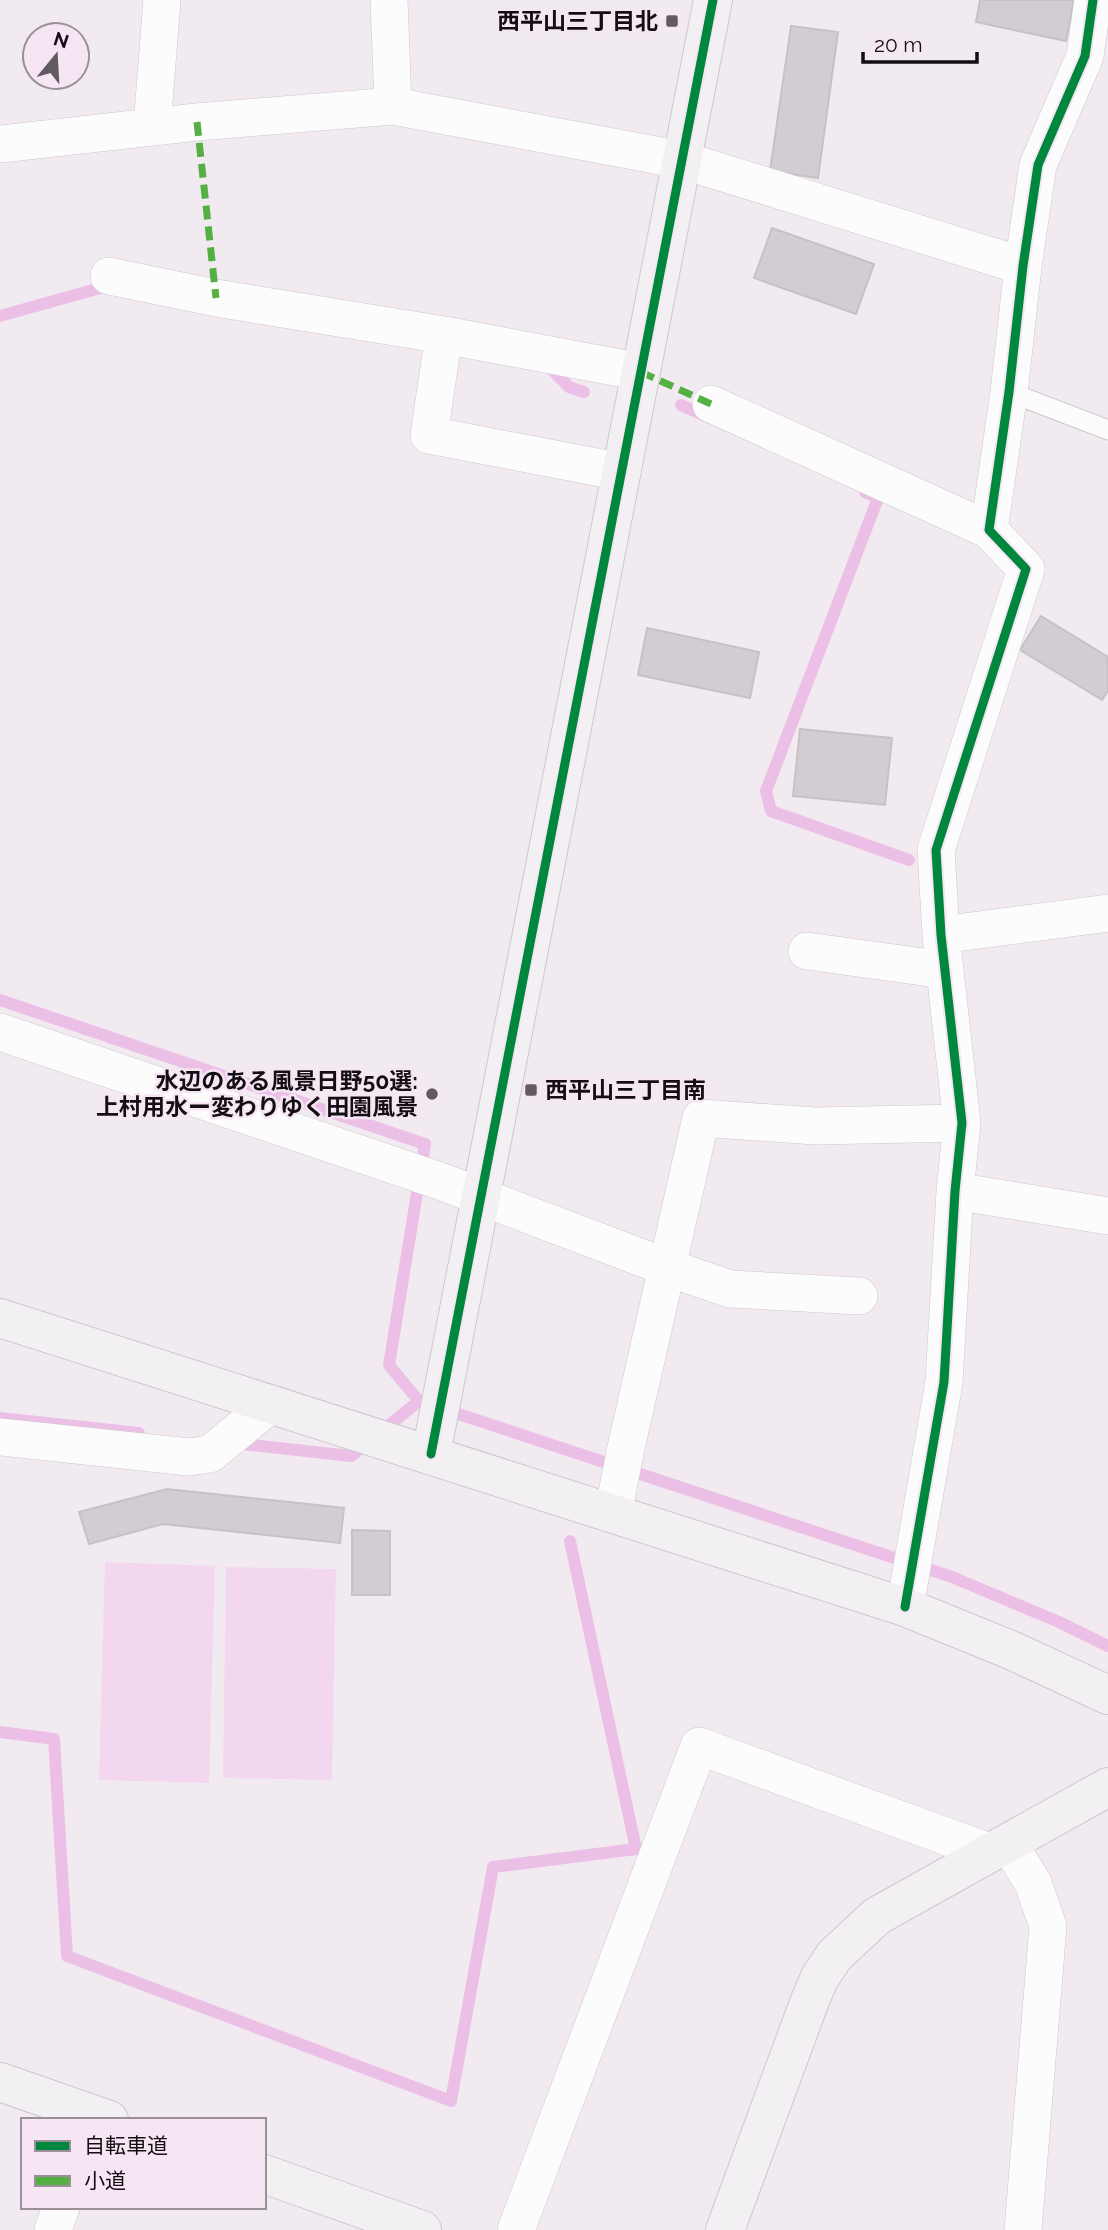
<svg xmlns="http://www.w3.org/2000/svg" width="1108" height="2230" viewBox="0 0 1108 2230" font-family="Raleway,'Noto Sans JP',sans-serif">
<rect width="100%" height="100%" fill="#f2eaf1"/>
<!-- park -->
<path fill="#f3d7ef" d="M105,1562L215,1566L209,1783L99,1780Z
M226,1567L336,1569L332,1780L223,1778Z"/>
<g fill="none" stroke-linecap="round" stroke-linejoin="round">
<!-- stream -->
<path stroke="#ecc0e6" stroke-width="12" d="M0,316L111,285
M545,363L569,387L584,392
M681,405L710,418
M865,492L878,498L766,791L771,811L909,860
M0,1000L425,1144L389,1365L419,1401L952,1577L1059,1622L1108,1646
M0,1418L139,1433
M233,1443L351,1456L419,1401
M0,1732L54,1739L67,1956L451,2101L493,1867L636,1849L570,1541"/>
</g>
<!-- building -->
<path fill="#d3cdd3" stroke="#c7c1c7" stroke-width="2" d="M980,0H1074L1066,41L976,22Z
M791,26L838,32L818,178L770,171Z
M772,228L874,264L856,314L754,278Z
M1041,616L1108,657V691L1102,700L1020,650Z
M647,628L759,652L750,698L638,675Z
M800,729L892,738L885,805L793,796Z
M167,1489L344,1508L340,1543L163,1524L89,1544L79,1512Z
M352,1530L390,1531V1595H352Z"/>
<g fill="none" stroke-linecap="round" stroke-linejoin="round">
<defs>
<path id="lane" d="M1009,392L1108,430"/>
<path id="street" d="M389,0L393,106
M152,127L162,0
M0,144L197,122L393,106L682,160L1023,266
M109,276L216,298L444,335L641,372
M444,335L429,435L622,472
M711,404L989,530
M941,935L1108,913
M807,951L945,970
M0,1032L437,1180L666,1267L730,1289L859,1296
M955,1191L1108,1216
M0,1437L189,1457L210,1454L271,1404
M613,1513L626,1448L701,1118L815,1126L962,1123
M905,1607L944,1382L955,1191L962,1123L941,935L936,850L1026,569L989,530L1009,392L1023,266L1038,165L1085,56L1093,0
M1008,1843L1033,1883L1048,1926L1023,2230
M53,2230L61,2207
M516,2230L699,1746L989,1852"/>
<path id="secondary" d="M0,1318L905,1607L1013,1651L1108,1695
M431,1454L713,0
M0,2082L109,2120
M264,2174L422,2230
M725,2230L809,2003L819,1979L834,1956L877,1916L1108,1787"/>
</defs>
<!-- lane casing -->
<use href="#lane" stroke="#cdc7cc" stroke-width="21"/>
<!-- street casing -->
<use href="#street" stroke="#cdc7cc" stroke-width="38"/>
<!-- secondary casing -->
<use href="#secondary" stroke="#cdc7cc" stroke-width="40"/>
<!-- lane -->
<use href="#lane" stroke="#fdfcfd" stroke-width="19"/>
<!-- street -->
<use href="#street" stroke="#fdfcfd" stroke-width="37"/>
<!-- secondary -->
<use href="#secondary" stroke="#f3f0f3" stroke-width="38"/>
<!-- quiet -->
<path stroke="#55b044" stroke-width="7" stroke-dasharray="14 7" stroke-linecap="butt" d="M197,122L216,298
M641,372L711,404"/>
<defs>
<path id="cycleway" d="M431,1454L713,0
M905,1607L944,1382L955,1191L962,1123L941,935L936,850L1026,569L989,530L1009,392L1023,266L1038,165L1085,56L1093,0"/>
</defs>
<!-- cycleway casing -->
<use href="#cycleway" stroke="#f6e6f3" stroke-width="13"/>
<!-- cycleway -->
<use href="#cycleway" stroke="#00873e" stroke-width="9"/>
</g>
<!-- markers -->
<g fill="#615b61" stroke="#f6e6f3" stroke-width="2.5">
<rect x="665" y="14" width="14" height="14" rx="3.5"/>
<rect x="524" y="1083" width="14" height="14" rx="3.5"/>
<circle cx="432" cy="1094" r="7"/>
</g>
<g text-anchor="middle" stroke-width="5" stroke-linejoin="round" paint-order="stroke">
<!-- poi labels -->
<g font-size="23" font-weight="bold" fill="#130e13" stroke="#f6e6f3" text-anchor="end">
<text x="658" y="29">西平山三丁目北</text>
<text x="418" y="1089">水辺のある風景日野50選:<tspan x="418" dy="26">上村用水ー変わりゆく田園風景</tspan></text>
<text x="545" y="1098" text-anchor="start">西平山三丁目南</text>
</g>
</g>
<!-- legend -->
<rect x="21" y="2118" width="245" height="91" fill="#f6e6f3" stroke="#9b9099" stroke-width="2"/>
<rect x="35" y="2141" width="35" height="10" fill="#00873e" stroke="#9b9099" stroke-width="2"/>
<text x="84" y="2153" font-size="21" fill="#130e13">自転車道</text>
<rect x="35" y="2176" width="35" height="10" fill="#55b044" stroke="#9b9099" stroke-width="2"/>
<text x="84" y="2188" font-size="21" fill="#130e13">小道</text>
<!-- north arrow -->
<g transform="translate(56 56) rotate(18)"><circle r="33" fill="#f6e6f3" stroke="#9b9099" stroke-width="2"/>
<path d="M0-5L12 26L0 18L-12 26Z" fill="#615b61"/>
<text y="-10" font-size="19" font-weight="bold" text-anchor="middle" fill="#130e13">N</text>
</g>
<!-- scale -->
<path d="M863 52v10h114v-10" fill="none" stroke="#130e13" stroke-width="3.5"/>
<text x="874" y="52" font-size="21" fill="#130e13" stroke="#f6e6f3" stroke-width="5" paint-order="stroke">20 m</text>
</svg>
